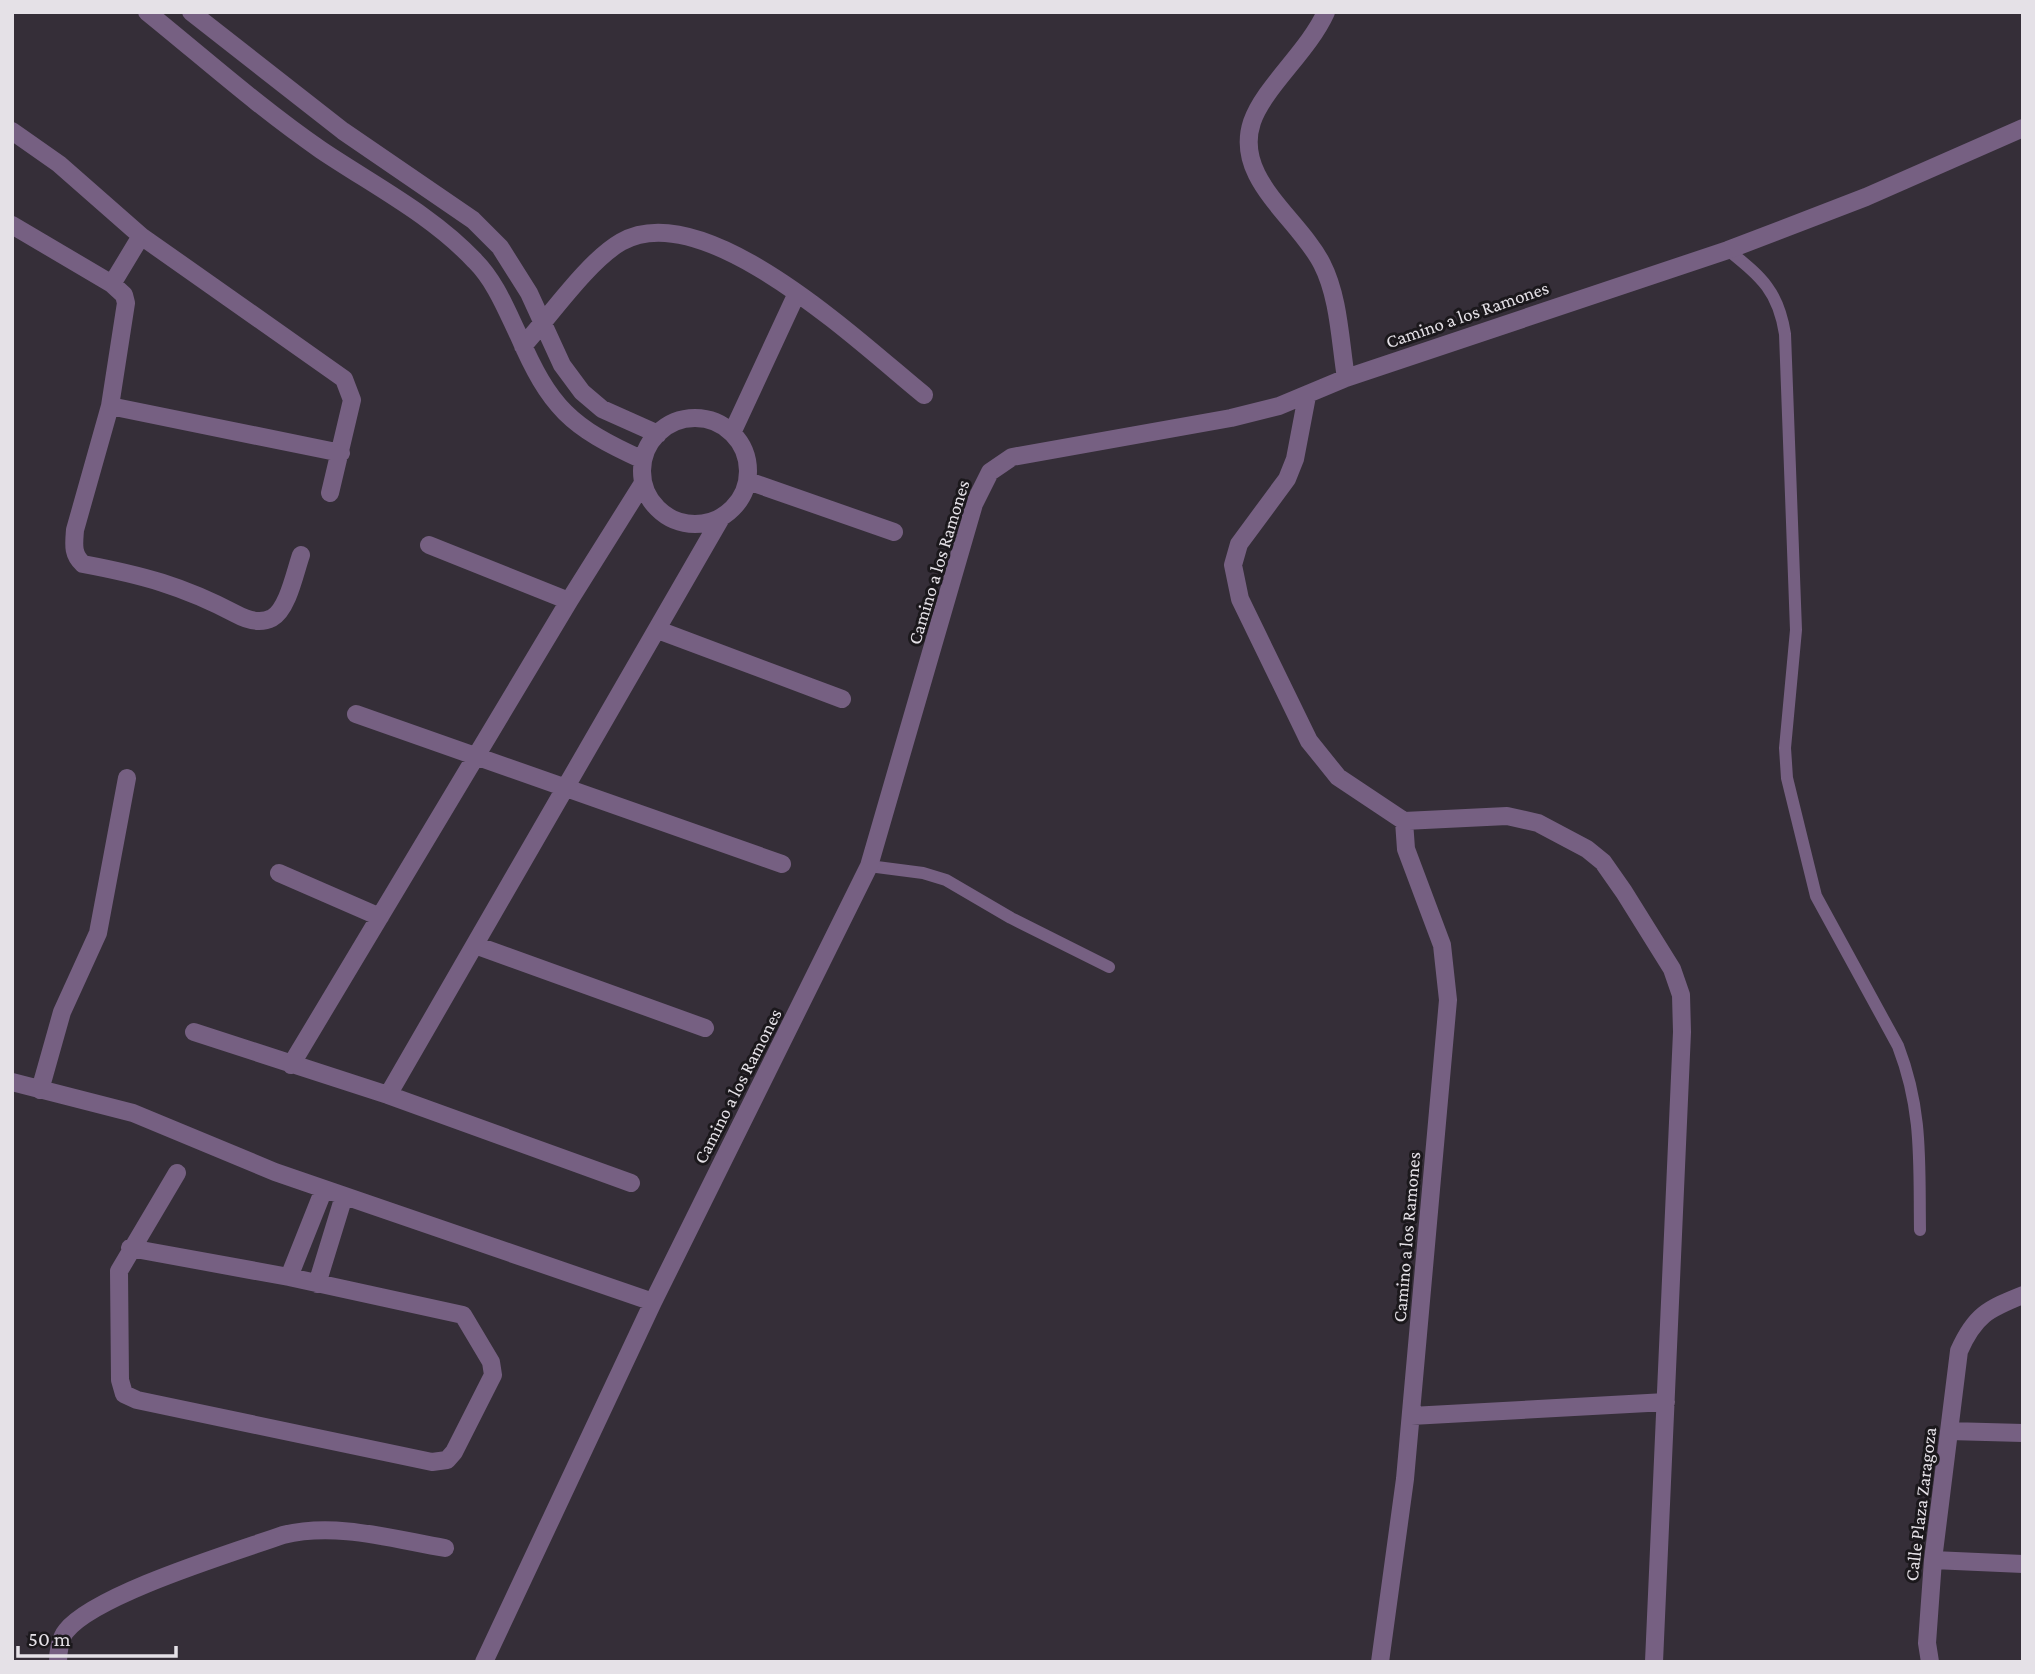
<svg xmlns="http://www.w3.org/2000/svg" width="2035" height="1674" viewBox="0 0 2035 1674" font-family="'Crimson Pro',serif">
<rect width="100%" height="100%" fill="#352e38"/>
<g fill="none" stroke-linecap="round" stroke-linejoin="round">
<!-- lane -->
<path stroke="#766082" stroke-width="12" d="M1728,250C1761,277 1778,290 1785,334L1796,630L1785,748L1787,778L1816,896L1898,1046C1923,1111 1919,1162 1920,1230
M869,866L923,873L946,880L1011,918L1109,967"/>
<!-- street -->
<path stroke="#766082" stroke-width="18" d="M147,12C204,58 260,108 321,150C373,185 432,215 475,261C495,281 506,309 518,334C550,408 570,427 643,460
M191,12L343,131L473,220L500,247L529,293L562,365L582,392L602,409L658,434
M1326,12C1308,52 1264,87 1252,122C1233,179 1299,218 1322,264C1339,297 1340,341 1346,378
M12,131L59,164L141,236L112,284
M12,225L112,284L124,295L126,303L110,406L75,530C74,544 72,554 83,564C142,575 183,586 236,614C247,620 260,624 272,618C288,609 295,572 301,555
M141,236L344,379L352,400L330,493
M523,346C550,316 588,261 621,242C705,194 862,345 924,395
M1307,396L1295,459L1287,479L1239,544L1233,565L1240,599L1309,741L1338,777L1404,821L1507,816L1538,823L1587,849L1603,862L1624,892L1672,969L1681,995L1682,1032L1654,1662
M110,406L341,453
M642 471a53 53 0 1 1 106 0a53 53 0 1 1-106 0Z
M732,433L797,293
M748,481L894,532
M429,545L569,601
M658,630L842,699
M356,714L782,864
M279,873L380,917
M475,945L705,1028
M194,1032L388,1095L631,1183
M291,1065L569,601L643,483
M12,1082L133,1113L275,1172L653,1302
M40,1090L62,1012L98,933L127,778
M388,1095L721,518
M130,1248L289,1277L463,1315L491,1362L493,1375L454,1452L447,1460L432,1462L137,1400L124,1394L120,1380L119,1271L177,1173
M289,1277L324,1189
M317,1284L344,1196
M1411,1416L1666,1402
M1949,1431L2023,1433
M1933,1560L2023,1564
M58,1662C58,1653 60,1638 66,1631C95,1594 235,1552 283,1535C336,1522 392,1539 445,1548
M484,1662L653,1302L869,866L974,504L990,472L1012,457L1231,418L1279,406L1346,378L1728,250L1866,197L2023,128
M1380,1662L1405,1479L1448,1000L1442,945L1406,849L1404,821
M1930,1662L1927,1643L1933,1560L1959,1351C1975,1315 1988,1309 2023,1295"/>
</g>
<g text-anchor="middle" stroke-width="6" stroke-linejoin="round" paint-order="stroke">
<!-- street labels -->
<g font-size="19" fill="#e5e1e7" stroke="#1b181c">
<text transform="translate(1467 314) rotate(-19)" y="7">Camino a los Ramones</text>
<text transform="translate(938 562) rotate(-73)" y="7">Camino a los Ramones</text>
<text transform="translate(737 1086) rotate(-63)" y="7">Camino a los Ramones</text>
<text transform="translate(1406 1237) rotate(-85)" y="7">Camino a los Ramones</text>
<text transform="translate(1920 1504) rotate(-83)" y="7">Calle Plaza Zaragoza</text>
</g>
</g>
<!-- border -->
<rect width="2035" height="1674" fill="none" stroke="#e5e1e7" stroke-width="28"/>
<!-- scale -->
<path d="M18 1646v10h158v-10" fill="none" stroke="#e5e1e7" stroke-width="3.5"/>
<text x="28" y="1646" font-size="21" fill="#e5e1e7" stroke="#1b181c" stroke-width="5" paint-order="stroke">50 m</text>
</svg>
